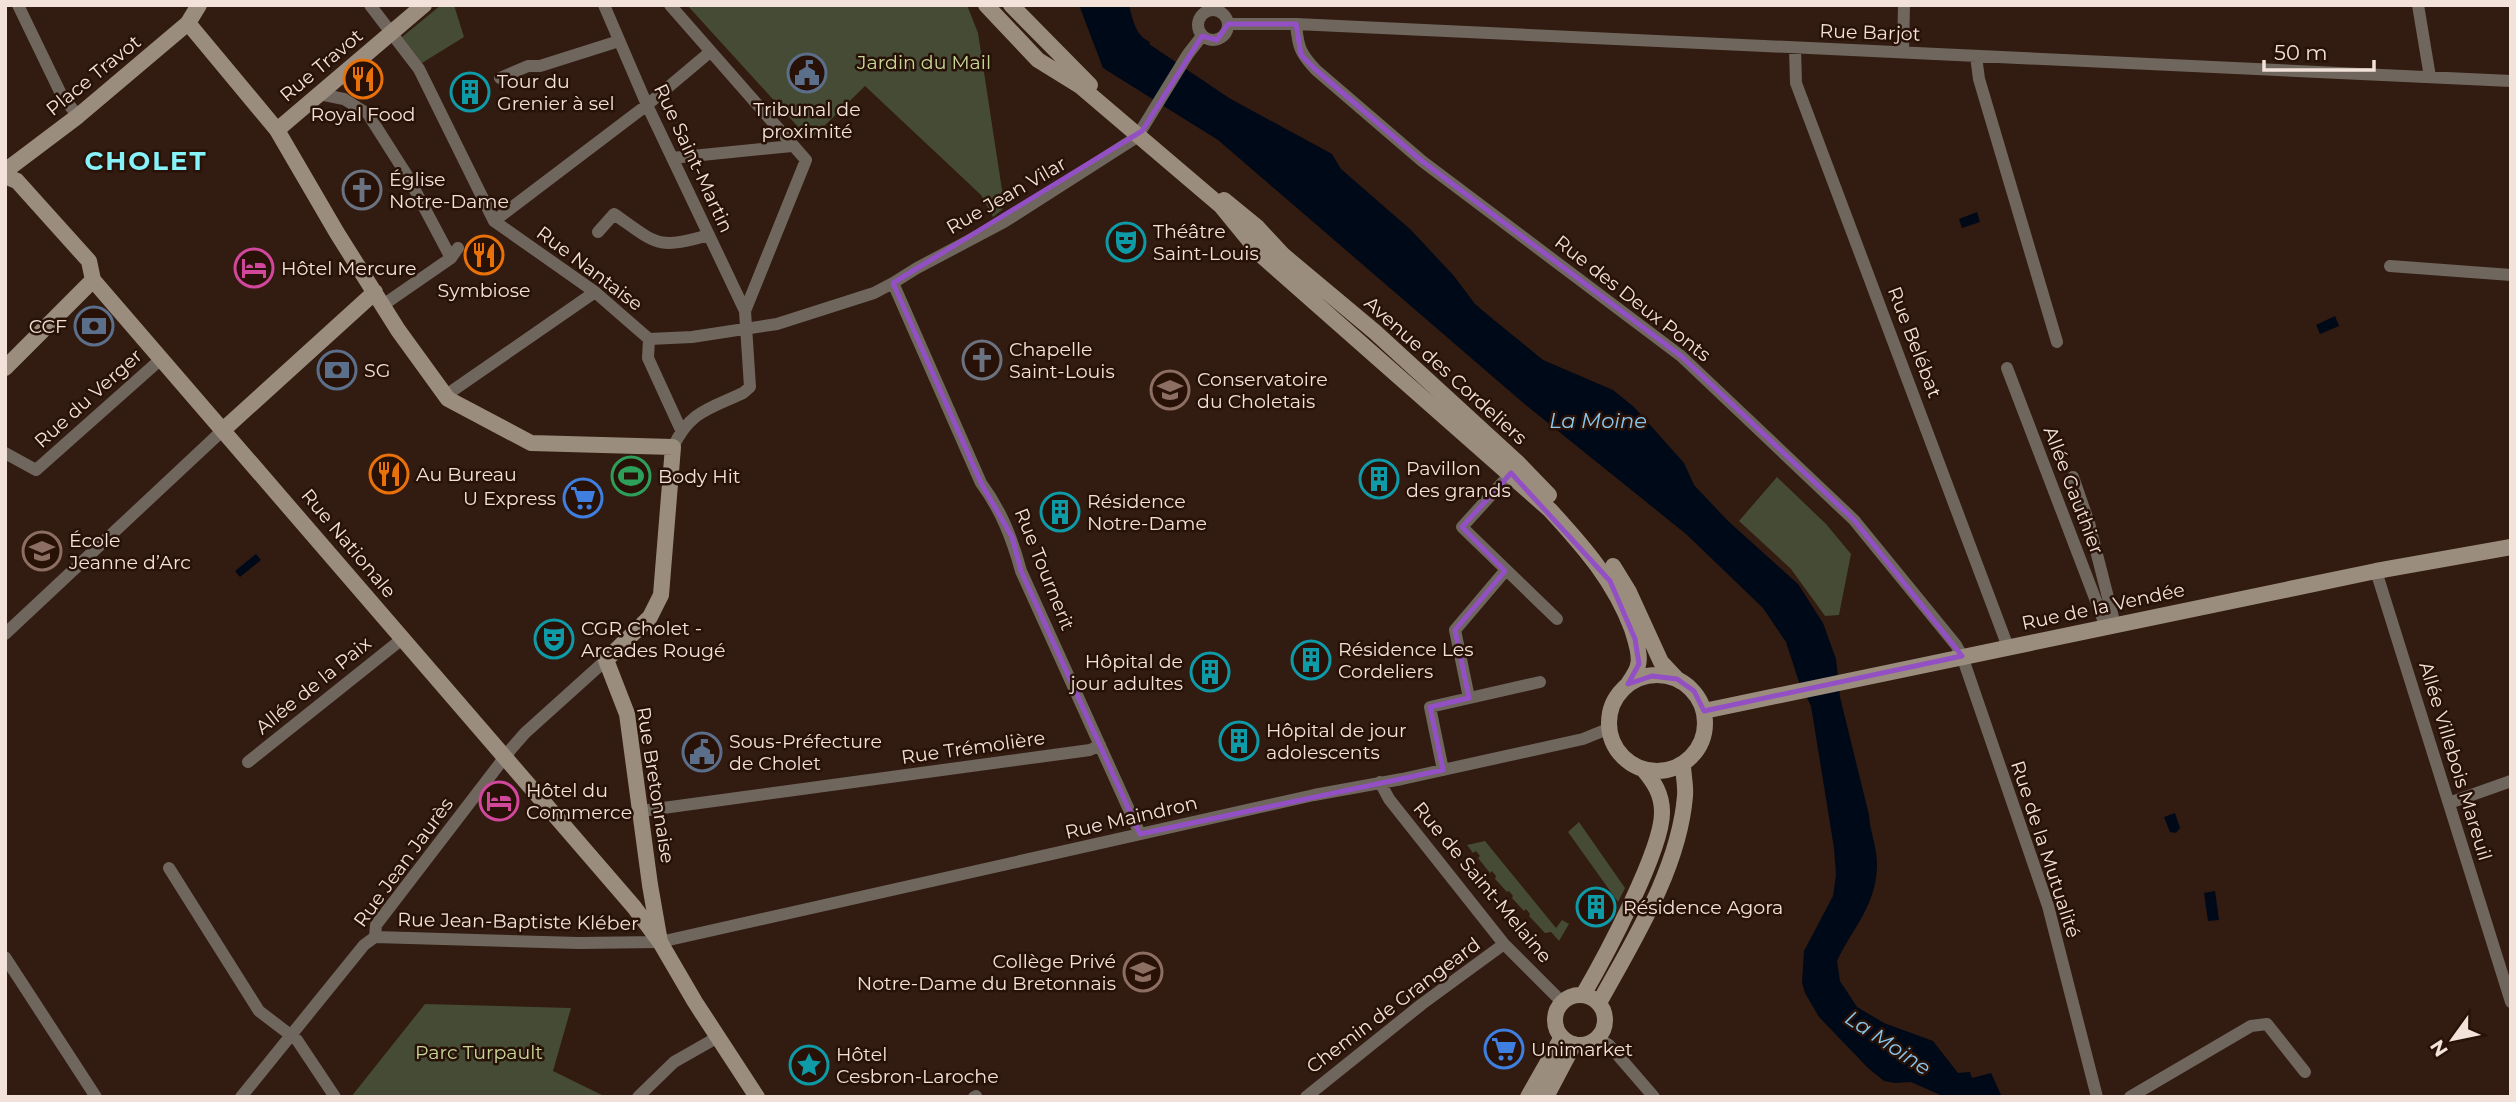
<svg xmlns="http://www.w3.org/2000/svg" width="2516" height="1102" viewBox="0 0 2516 1102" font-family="Montserrat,sans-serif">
<rect width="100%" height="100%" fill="#321b10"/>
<!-- green -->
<path fill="#454b35" d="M441,5H454L464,37L422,63L402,37Z
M687,5H967L978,33L1004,203L1002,210L993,217L981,195L865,86L810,140Z
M1777,477L1826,524L1851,554L1839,615L1825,616L1791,569L1739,521Z
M1579,822L1625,888L1618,902L1568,832Z
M1485,841L1556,928L1562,920L1569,924L1559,941L1551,932L1545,933L1529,916L1530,914L1526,909L1524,911L1512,898L1513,896L1509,891L1507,892L1495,879L1496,876L1492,871L1490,873L1478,858L1480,856L1476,851L1473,853L1467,845Z
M425,1004L571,1008L553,1071L606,1097H351Z"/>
<!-- water -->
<path fill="#000917" d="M1079,5H1129C1133,21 1136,36 1150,42L1149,44L1229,98L1332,154L1341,169L1411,230L1454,276L1475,304L1494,320L1543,360L1613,390L1634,407L1684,463L1694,485L1728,521L1798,584L1823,623L1836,659L1840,697L1869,815C1870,832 1877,847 1877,864C1877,905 1853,927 1837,961L1840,981L1857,1007L1884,1023L1933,1041L1958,1073L1970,1072L1972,1078L1991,1073L2002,1097H1945L1911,1082L1895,1083L1884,1081L1868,1068L1819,1017L1805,993L1802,983L1804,951L1833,896L1836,875L1834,848L1811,706L1799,682L1786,642L1763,608L1686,534L1527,406L1218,140L1103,68Z
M1977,212L1980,222L1962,228L1959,219Z
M2335,316L2339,326L2320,334L2316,325Z
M256,554L261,560L240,577L235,571Z
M2175,813L2180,828L2176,833L2170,832L2164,817Z
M2215,891L2219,920L2208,921L2204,893Z"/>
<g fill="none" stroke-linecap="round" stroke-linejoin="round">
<!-- street -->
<path stroke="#6f665d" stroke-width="12" d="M18,5L62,96L78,116
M370,5L419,69L494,221L595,292L649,339
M604,5L647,105L745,311L750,387L743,393C709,409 690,411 673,447
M670,5L806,160L745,311
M2418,5L2430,77
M1198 25a15 15 0 1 1 30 0a15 15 0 1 1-30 0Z
M1228,24H1296L2511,81
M1296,24C1298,47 1300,53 1316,70L1422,161L1681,356L1854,520L1956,645L1962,656L2048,906L2097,1097
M1795,49L1796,83L2008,647
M1903,52L1904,5
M1976,56L1979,79L2057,342
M500,78L528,66H540L619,41
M319,94L344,99L368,114L408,177L451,258
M672,158L792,146
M494,221L647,105L710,52
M598,232L614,214C657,244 656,250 709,235
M2390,266L2511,275
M893,283L981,483C1001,510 1012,538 1021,571L1140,834
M383,305L451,258L458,248
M649,339L692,337L777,324L874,293L893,283L917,268L1004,222L1137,137L1188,54L1202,36
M649,339L648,358L681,430
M2007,368L2106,627
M448,399L452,391L595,292
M5,453L36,470L161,359
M1511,473L1462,527L1557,619
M2073,477L2089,523L2115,625
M2376,571L2511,1002
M5,634L223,430
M1469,698L1455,630L1505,571
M248,762L402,639
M1443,770L1430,707L1540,682
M1380,782L1389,799L1504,944L1562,1002
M2449,803L2511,781
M641,811L1090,750L1100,745
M169,868L259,1011L297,1040L335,1097
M375,937L579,943L660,942L1314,795L1402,779L1583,739L1610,728
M375,937L376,925L511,749L525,733L606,660
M5,957L96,1097
M1597,1038L1609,1045L1654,1097
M241,1097L364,945L375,937
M638,1097L674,1062L718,1037
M974,1097L976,1096
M1306,1097L1422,1004L1504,944
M2130,1097L2251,1026L2267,1024L2305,1072"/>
<!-- secondary -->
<path stroke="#9b8d7e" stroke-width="16" d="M986,5L1038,60L1080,86L1221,206L1262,256L1550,510C1584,547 1614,581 1632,629C1635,639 1641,655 1638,665C1637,672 1631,679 1628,684
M1011,5L1090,85
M188,23L277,130L337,233L398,330L448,399L531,443L673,447L661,595L650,617L606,660L627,714L650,885L660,942
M277,130L424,5
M5,171L78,116L188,23L199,5
M5,176L17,181L89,261L93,280L634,907L660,942L695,1002L757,1097
M1224,200L1257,227L1283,255L1375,332L1519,464L1549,495
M5,368L93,280
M223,430L375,292
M1613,566L1629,592L1661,662L1677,679
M1609 723a48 48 0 1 1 96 0a48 48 0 1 1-96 0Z
M1704,711L2376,571L2511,547
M1583,995C1604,959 1663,849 1662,812C1662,794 1654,782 1643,769
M1555 1020a25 25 0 1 1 50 0a25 25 0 1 1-50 0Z
M1599,1003C1633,941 1679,869 1685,796C1686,786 1683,774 1683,764
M1528,1097L1562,1037
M1546,1097L1574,1044"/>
</g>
<!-- marked area -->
<path fill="none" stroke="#9350c4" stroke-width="5" stroke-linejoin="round" d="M1228,24H1296L1301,55L1316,70L1422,161L1681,356L1807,475L1854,520L1962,656L1704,711L1694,691L1677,679L1652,676L1628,684L1639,664L1635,639L1610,581L1511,473L1462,527L1505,571L1455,630L1469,698L1430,707L1443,770L1140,834L1021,571L1012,537L981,483L893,283L1142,131L1202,36L1217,40Z"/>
<!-- icons -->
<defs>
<symbol id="civic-ring" viewBox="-11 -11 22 22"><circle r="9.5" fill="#281207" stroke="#5c6f8a" stroke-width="1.5"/><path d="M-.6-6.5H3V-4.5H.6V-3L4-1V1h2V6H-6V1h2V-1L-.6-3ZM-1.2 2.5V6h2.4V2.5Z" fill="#5c6f8a"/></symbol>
<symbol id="restaurant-ring" viewBox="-11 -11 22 22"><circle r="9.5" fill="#281207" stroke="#e8710a" stroke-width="1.5"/><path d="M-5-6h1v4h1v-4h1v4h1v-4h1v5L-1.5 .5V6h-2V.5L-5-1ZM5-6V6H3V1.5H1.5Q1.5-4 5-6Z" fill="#e8710a"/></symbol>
<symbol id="building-ring" viewBox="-11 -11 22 22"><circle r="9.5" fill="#281207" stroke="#0f9aa8" stroke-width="1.5"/><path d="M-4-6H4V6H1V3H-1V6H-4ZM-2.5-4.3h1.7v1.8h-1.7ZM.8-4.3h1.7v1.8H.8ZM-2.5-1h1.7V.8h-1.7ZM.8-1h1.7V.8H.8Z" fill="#0f9aa8"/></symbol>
<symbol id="church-ring" viewBox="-11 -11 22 22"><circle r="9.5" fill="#281207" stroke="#6b7280" stroke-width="1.5"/><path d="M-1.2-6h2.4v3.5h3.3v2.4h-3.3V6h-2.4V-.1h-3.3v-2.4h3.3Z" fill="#6b7280"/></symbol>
<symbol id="theatre-ring" viewBox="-11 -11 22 22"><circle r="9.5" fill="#281207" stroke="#0f9aa8" stroke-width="1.5"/><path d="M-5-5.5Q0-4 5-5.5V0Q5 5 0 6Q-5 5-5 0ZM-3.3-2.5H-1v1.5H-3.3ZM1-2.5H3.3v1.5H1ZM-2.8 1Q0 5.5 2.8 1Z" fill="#0f9aa8"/></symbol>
<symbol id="hotel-ring" viewBox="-11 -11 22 22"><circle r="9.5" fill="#281207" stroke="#d1479c" stroke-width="1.5"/><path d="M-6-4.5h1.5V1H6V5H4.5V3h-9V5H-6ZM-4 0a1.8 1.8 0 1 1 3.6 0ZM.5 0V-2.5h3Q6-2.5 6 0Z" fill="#d1479c"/></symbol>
<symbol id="bank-ring" viewBox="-11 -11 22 22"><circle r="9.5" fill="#281207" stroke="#5c6f8a" stroke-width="1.5"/><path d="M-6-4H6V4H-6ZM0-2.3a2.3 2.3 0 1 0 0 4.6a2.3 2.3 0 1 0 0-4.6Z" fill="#5c6f8a"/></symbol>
<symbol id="university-ring" viewBox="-11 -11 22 22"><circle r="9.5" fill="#281207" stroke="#8d6e63" stroke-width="1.5"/><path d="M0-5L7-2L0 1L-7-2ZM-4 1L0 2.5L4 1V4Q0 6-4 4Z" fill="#8d6e63"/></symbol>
<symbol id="stadium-ring" viewBox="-11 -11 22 22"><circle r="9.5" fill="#281207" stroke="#2e9e5b" stroke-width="1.5"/><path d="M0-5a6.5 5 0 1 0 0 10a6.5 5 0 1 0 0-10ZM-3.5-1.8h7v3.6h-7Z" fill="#2e9e5b"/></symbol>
<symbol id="supermarket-ring" viewBox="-11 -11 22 22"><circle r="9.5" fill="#281207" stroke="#3f7fe0" stroke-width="1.5"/><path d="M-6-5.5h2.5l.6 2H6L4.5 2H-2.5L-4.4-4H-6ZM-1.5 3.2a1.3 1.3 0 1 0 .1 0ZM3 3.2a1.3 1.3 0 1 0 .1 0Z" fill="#3f7fe0"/></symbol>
<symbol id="school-ring" viewBox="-11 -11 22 22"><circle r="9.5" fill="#281207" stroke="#8d6e63" stroke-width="1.5"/><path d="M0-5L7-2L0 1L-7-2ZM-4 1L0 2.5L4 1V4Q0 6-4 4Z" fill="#8d6e63"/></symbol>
<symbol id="sight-ring" viewBox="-11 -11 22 22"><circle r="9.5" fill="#281207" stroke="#0f9aa8" stroke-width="1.5"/><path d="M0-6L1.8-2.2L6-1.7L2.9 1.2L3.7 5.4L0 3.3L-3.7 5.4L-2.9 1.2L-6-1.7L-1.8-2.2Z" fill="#0f9aa8"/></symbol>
</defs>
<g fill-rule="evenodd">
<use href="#civic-ring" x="785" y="51" width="44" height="44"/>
<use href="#restaurant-ring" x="341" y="57" width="44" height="44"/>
<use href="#building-ring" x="448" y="70" width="44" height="44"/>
<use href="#church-ring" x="340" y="168" width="44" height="44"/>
<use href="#theatre-ring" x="1104" y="220" width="44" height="44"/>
<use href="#restaurant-ring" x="462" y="233" width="44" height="44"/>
<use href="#hotel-ring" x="232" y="246" width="44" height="44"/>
<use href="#bank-ring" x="72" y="304" width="44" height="44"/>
<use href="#church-ring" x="960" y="338" width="44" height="44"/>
<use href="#bank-ring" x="315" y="348" width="44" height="44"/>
<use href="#university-ring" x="1148" y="368" width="44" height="44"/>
<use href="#restaurant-ring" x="367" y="452" width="44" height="44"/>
<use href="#stadium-ring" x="609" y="454" width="44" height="44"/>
<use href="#building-ring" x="1357" y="457" width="44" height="44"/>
<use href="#supermarket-ring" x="561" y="476" width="44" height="44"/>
<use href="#building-ring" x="1038" y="490" width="44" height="44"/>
<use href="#school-ring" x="20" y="529" width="44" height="44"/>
<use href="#theatre-ring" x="532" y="617" width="44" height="44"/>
<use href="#building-ring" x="1289" y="638" width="44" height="44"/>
<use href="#building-ring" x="1188" y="650" width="44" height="44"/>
<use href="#building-ring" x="1217" y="719" width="44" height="44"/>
<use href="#civic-ring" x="680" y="730" width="44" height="44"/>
<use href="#hotel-ring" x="477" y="779" width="44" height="44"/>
<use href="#building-ring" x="1574" y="885" width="44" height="44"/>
<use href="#school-ring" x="1121" y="950" width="44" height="44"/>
<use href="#supermarket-ring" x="1482" y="1027" width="44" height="44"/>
<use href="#sight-ring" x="787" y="1043" width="44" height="44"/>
</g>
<g text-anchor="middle" stroke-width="5" stroke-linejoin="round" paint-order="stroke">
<!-- street labels -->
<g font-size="19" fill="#f2e2da" stroke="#281207">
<text transform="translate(1870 32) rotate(2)" y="7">Rue Barjot</text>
<text transform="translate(321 65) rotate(-40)" y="7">Rue Travot</text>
<text transform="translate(93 75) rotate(-39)" y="7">Place Travot</text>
<text transform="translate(694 158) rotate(65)" y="7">Rue Saint-Martin</text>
<text transform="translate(1006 195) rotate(-30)" y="7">Rue Jean Vilar</text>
<text transform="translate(590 268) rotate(37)" y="7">Rue Nantaise</text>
<text transform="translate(1633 298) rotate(38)" y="7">Rue des Deux Ponts</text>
<text transform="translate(1915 342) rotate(69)" y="7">Rue Belébat</text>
<text transform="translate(1446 370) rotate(42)" y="7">Avenue des Cordeliers</text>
<text transform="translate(88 398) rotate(-42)" y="7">Rue du Verger</text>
<text transform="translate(2074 490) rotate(69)" y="7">Allée Gauthier</text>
<text transform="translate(349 543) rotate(50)" y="7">Rue Nationale</text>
<text transform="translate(1045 569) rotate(68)" y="7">Rue Tournerit</text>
<text transform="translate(2103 606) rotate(-12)" y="7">Rue de la Vendée</text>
<text transform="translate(313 685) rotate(-39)" y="7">Allée de la Paix</text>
<text transform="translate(973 747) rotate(-8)" y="7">Rue Trémolière</text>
<text transform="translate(2456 761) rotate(73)" y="7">Allée Villebois Mareuil</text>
<text transform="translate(656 785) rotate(81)" y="7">Rue Bretonnaise</text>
<text transform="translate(1131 817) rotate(-13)" y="7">Rue Maindron</text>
<text transform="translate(2046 849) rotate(72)" y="7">Rue de la Mutualité</text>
<text transform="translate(403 862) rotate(-54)" y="7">Rue Jean Jaurès</text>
<text transform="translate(1483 882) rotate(50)" y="7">Rue de Saint-Melaine</text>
<text transform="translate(518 921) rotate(1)" y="7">Rue Jean-Baptiste Kléber</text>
<text transform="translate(1393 1005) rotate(-37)" y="7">Chemin de Grangeard</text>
</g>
<!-- park labels -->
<g font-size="19" fill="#c6d898" stroke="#281207">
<text x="924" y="69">Jardin du Mail</text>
<text x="479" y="1059">Parc Turpault</text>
</g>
<!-- poi labels -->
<g font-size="19" fill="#f2e2da" stroke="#281207" text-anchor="start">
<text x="497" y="88">Tour du<tspan x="497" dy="22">Grenier à sel</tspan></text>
<text x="807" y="116" text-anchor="middle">Tribunal de<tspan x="807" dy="22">proximité</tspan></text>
<text x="363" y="121" text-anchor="middle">Royal Food</text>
<text x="389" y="186">Église<tspan x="389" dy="22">Notre-Dame</tspan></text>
<text x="1153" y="238">Théâtre<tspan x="1153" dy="22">Saint-Louis</tspan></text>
<text x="281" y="275">Hôtel Mercure</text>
<text x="484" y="297" text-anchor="middle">Symbiose</text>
<text x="67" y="333" text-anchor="end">CCF</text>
<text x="1009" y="356">Chapelle<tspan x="1009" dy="22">Saint-Louis</tspan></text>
<text x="364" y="377">SG</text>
<text x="1197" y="386">Conservatoire<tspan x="1197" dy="22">du Choletais</tspan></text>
<text x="1406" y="475">Pavillon<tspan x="1406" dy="22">des grands</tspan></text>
<text x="416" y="481">Au Bureau</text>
<text x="658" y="483">Body Hit</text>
<text x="556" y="505" text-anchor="end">U Express</text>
<text x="1087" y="508">Résidence<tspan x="1087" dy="22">Notre-Dame</tspan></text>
<text x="69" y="547">École<tspan x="69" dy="22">Jeanne d’Arc</tspan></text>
<text x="581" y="635">CGR Cholet -<tspan x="581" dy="22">Arcades Rougé</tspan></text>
<text x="1338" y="656">Résidence Les<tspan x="1338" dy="22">Cordeliers</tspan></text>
<text x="1183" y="668" text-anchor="end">Hôpital de<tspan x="1183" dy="22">jour adultes</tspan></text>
<text x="1266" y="737">Hôpital de jour<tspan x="1266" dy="22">adolescents</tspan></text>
<text x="729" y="748">Sous-Préfecture<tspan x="729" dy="22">de Cholet</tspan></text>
<text x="526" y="797">Hôtel du<tspan x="526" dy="22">Commerce</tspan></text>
<text x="1623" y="914">Résidence Agora</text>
<text x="1116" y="968" text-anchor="end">Collège Privé<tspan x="1116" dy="22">Notre-Dame du Bretonnais</tspan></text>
<text x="1531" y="1056">Unimarket</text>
<text x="836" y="1061">Hôtel<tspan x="836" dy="22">Cesbron-Laroche</tspan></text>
</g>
<!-- water labels -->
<g font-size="21" font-style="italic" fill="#89c7ef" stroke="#281207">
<text x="1598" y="428">La Moine</text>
<text transform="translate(1888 1043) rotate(34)" y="7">La Moine</text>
</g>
<!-- district labels -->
<g font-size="26" font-weight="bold" letter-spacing="2" fill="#86f2f9" stroke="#281207">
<text x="146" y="170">CHOLET</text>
</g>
</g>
<!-- border -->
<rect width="2516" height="1102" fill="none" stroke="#f2e2da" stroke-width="14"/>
<!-- north arrow -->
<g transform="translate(2453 1039) rotate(237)" stroke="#281207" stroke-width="5" paint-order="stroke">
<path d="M0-5L12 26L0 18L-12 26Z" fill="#f2e2da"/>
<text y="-10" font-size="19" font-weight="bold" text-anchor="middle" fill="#f2e2da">N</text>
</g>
<!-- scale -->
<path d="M2264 60v10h110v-10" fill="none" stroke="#f2e2da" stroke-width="3.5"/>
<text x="2274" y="60" font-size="21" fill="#f2e2da" stroke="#281207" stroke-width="5" paint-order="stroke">50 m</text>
</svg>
